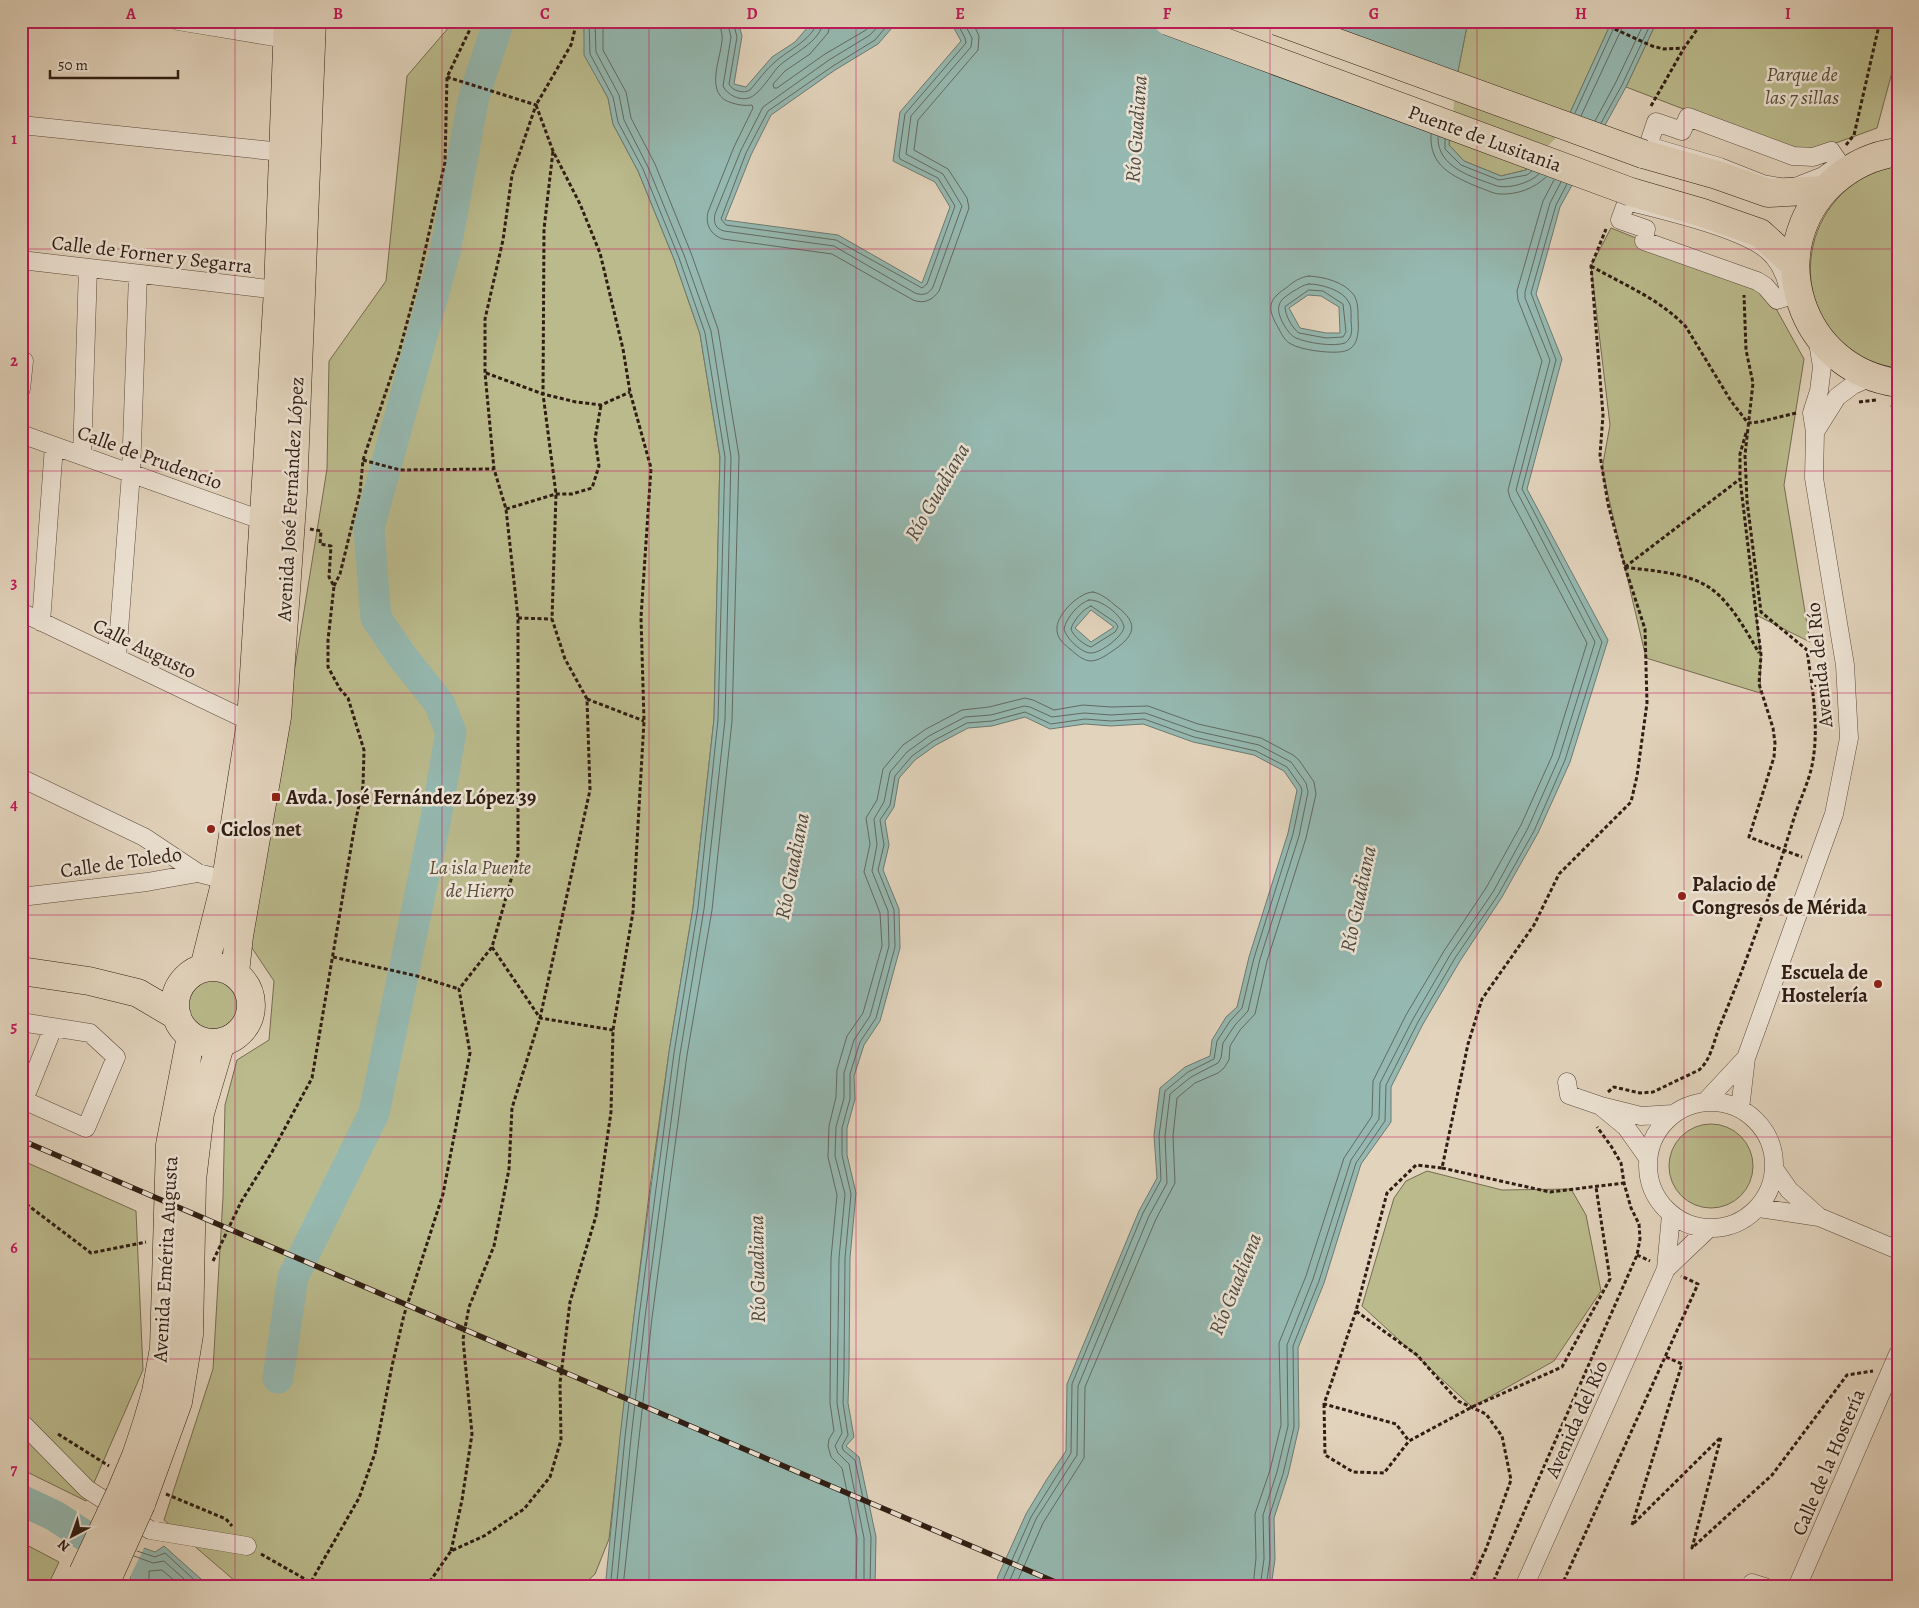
<svg xmlns="http://www.w3.org/2000/svg" width="1919" height="1608" viewBox="0 0 1919 1608" font-family="Alegreya,serif">
<rect width="100%" height="100%" fill="#e2d3bc"/>
<filter id="stains"><feTurbulence type="fractalNoise" baseFrequency=".004" numOctaves="4"/><feColorMatrix values="0 0 0 0 .2 0 0 0 0 .09 0 0 0 0 .02 0 0 0 .5 -.17"/></filter>
<radialGradient id="worn" r=".72"><stop offset=".6" stop-color="#630" stop-opacity="0"/><stop offset="1" stop-color="#630" stop-opacity=".3"/></radialGradient>
<!-- green -->
<path fill="#baba8c" stroke="#756c50" d="M450,21H584L585,55L608,98L613,124L638,171L674,259L700,334L720,457L714,719L693,908L669,1052L650,1187L634,1316L609,1539L595,1574L581,1587H242L164,1520L213,1369L223,1197L225,1105L237,1060L269,1040L274,981L250,945L327,469L329,361L386,281L407,76L450,26Z
M1468,21H1612L1558,139L1526,170L1501,176L1464,161L1449,145L1452,101Z
M1657,21H1898V50L1877,128L1814,151L1801,154L1626,87Z
M1898,166V369C1883,365 1868,362 1855,353C1778,300 1806,181 1898,166Z
M1611,228L1753,285L1774,305L1804,359L1784,485L1810,642L1756,615L1761,655L1760,693L1646,658L1602,469L1610,425L1591,266Z
M188 1004a25 25 0 1 1 50 0a25 25 0 1 1-50 0Z
M1669 1166a42 42 0 1 1 84 0a42 42 0 1 1-84 0Z
M21,1160L136,1211L143,1370L86,1501L21,1469Z
M1427,1171L1502,1190L1571,1189L1586,1215L1601,1291L1554,1361L1472,1407L1362,1306L1394,1198L1406,1181Z
M21,1542L59,1562L47,1587H21Z"/>
<!-- water -->
<path fill="#95b8b0" stroke="#6d7a71" fill-rule="evenodd" d="M584,21H738L742,36L734,84L746,87L772,57L795,42L813,21H898L878,44L835,70L771,115L751,155L725,220L838,235L922,283L950,207L935,182L893,161L900,112L961,41L950,21H1468L1452,101L1449,145L1464,161L1501,176L1526,170L1558,139L1612,21H1657L1626,87L1560,207L1536,294L1562,359L1527,489L1608,640L1570,762L1538,833L1502,897L1460,961L1423,1024L1391,1087V1122L1361,1164L1324,1283L1298,1348L1299,1427L1288,1475L1274,1518L1275,1559L1271,1587H995L998,1576L1026,1514L1047,1479L1066,1451L1067,1384L1139,1211L1157,1178L1154,1135L1160,1088L1185,1067L1210,1056L1212,1040L1226,1017L1237,1007L1249,957L1288,833L1297,790L1284,771L1254,755L1193,742L1143,724L1111,726L1085,724L1050,729L1025,717L992,726L968,728L936,745L915,760L899,778L894,807L885,821L889,845L883,870L899,909L900,948L880,1021L864,1045L854,1076L855,1099L847,1128V1155L856,1193L850,1258L849,1370L848,1403L854,1437L846,1446L859,1457L876,1537L875,1587H598L606,1579L620,1437L634,1316L669,1052L693,908L714,719L720,457L700,334L674,259L638,171L613,124L608,98L584,55ZM1308,295L1321,296L1339,307L1340,333H1326L1300,328L1289,308ZM1091,610L1114,627L1091,642L1075,628Z
M55,1516L155,1552L164,1546L210,1587H131L130,1576L68,1531Z"/>
<!-- pier -->
<path fill="#e2d3bc" d="M1137,21H1308L1459,77L1454,101L1452,137Z
M1566,116L1605,130L1576,183L1528,165L1556,138Z
M84,1524L145,1546L128,1581V1577L76,1540Z"/>
<g fill="none" stroke-linecap="round" stroke-linejoin="round">
<!-- shore -->
<path stroke="#626a62" stroke-width="1" d="M589,21L590,54L613,97L618,122L643,169L679,258L705,333L725,457L718,720L698,908L674,1053L639,1317L625,1437L611,1580L606,1587
M595,21L596,52L619,95L624,120L648,167L684,255L711,331L731,457L725,720L704,909L680,1054L645,1317L631,1438L617,1581L614,1587
M603,21V50L626,92L631,118L655,164L691,253L718,329L739,456L732,721L712,910L687,1055L652,1318L623,1587
M719,21C720,28 723,34 722,41C720,61 704,95 732,103C739,105 745,106 752,105L753,108L734,147L708,212C705,225 711,235 723,239L832,254L913,300C923,304 932,301 939,291L969,208L967,198L948,169L914,150L918,120L978,50L979,36L972,21
M727,21L731,37L723,86C727,95 740,101 749,98C759,95 771,75 778,67C791,54 822,42 823,21
M733,21L737,37L729,84C732,91 744,94 750,90C758,81 766,69 776,61C787,51 815,38 817,21
M831,21L828,33L810,54L785,71L773,84L774,88H777L825,54L866,30L873,21
M883,21L870,35L829,60L763,107L741,150L715,214C713,223 716,229 724,231L834,246L915,293C923,296 929,294 933,287L962,206L943,174L906,154L911,116L971,47L972,38L963,21
M891,21L875,40L833,66L768,111L746,153L721,219L726,225L836,240L922,288L927,284L955,206L938,178L900,159L899,156L905,114L966,43L965,38L956,21
M1575,113L1617,21
M1581,116L1622,28L1623,21
M1595,121L1616,82L1645,21
M1601,123L1622,85L1652,21
M1431,134C1429,166 1452,176 1478,187C1485,189 1493,194 1500,194C1517,195 1535,188 1546,177
M1438,137C1437,168 1473,177 1497,186C1509,189 1530,183 1539,174
M1445,139V149L1461,165L1499,180L1527,175L1532,171
M1309,276C1325,277 1344,282 1354,295C1358,302 1358,310 1358,317C1359,333 1359,351 1339,352C1327,353 1301,350 1291,344C1285,341 1282,335 1279,329C1268,310 1266,301 1286,288C1293,282 1300,277 1309,276Z
M1309,284C1321,284 1342,290 1348,301C1352,306 1351,315 1351,321C1352,330 1353,337 1345,343C1334,347 1307,343 1296,338C1288,335 1276,314 1279,306C1280,299 1287,296 1292,292C1298,289 1302,285 1309,284Z
M1309,290L1323,291L1343,304L1346,332L1343,337L1326,338L1299,333C1292,328 1285,315 1285,307Z
M1093,592C1102,594 1109,600 1116,606C1141,624 1134,637 1111,652C1105,656 1098,661 1090,661C1082,660 1076,654 1070,649C1063,643 1056,638 1057,627C1058,613 1080,592 1093,592Z
M1089,600C1101,599 1122,615 1124,627C1123,636 1102,652 1092,653C1082,654 1066,638 1064,629C1066,618 1079,603 1089,600Z
M1091,606L1116,623L1118,627L1115,632L1091,647C1084,645 1073,636 1071,629C1073,621 1083,609 1091,606Z
M137,1551L155,1557L165,1553L202,1587
M134,1556L153,1563L164,1561L193,1587
M149,1587V1571L162,1570L182,1587
M856,1587L857,1538L842,1468L831,1457L828,1446L829,1439L834,1431L830,1403L831,1258L837,1195L828,1157L829,1126L836,1097L837,1070L847,1036L863,1013L882,946L880,913L864,872L870,844L866,818L877,800L883,769L903,745L926,729L962,710L989,707L1025,698L1033,700L1054,710L1083,705L1111,707L1148,706L1198,724L1261,738L1293,755L1299,760L1314,782L1316,794L1306,838L1267,961L1255,1014L1240,1030L1230,1046L1229,1060L1224,1068L1218,1073L1195,1083L1177,1098L1173,1136L1175,1183L1156,1219L1085,1387L1084,1458L1043,1523L1015,1587
M864,1587V1538L849,1464L838,1453L835,1446L842,1433L837,1403L839,1258L845,1194L835,1156L836,1127L844,1098V1073L854,1040L870,1016L889,946L888,911L872,871L877,845L874,819L884,802L890,772L907,752L929,736L965,717L991,715L1024,706L1030,707L1052,717L1084,713L1111,715L1145,713L1196,731L1259,745L1291,762L1306,783L1308,792L1299,836L1260,959L1248,1011L1235,1025L1223,1043L1221,1058L1218,1063L1191,1077L1170,1094L1165,1136L1167,1183L1149,1216L1078,1386L1077,1455L1036,1519L1007,1587
M870,1587L871,1537L855,1460L843,1450L842,1446L848,1435L843,1403L844,1370L845,1258L851,1194L842,1155V1128L850,1099V1074L860,1042L876,1018L895,947L894,910L878,870L884,845L880,820L890,805L895,776L912,756L933,741L967,723L992,721L1025,712L1051,724L1085,719L1111,721L1144,719L1194,737L1256,751L1287,767L1301,787L1302,791L1293,834L1254,958L1242,1008L1230,1021L1217,1041L1214,1059L1188,1072L1165,1091L1159,1136L1161,1180L1143,1213L1072,1384L1071,1453L1031,1517L1000,1587
M1253,1587L1256,1558L1255,1514L1270,1470L1281,1425L1279,1343L1306,1276L1344,1158L1372,1116L1373,1081L1406,1015L1444,951L1486,888L1521,825L1552,756L1587,643L1510,498L1508,490L1542,361L1518,300L1517,291L1543,201L1554,180
M1260,1587L1264,1559L1263,1515L1277,1472L1288,1426L1287,1345L1313,1279L1351,1160L1379,1119L1380,1083L1413,1019L1450,955L1493,892L1528,828L1559,758L1595,642L1516,490L1550,360L1525,298V292L1550,203L1561,182
M1266,1587L1270,1559L1269,1517L1283,1474L1294,1427L1293,1346L1319,1281L1356,1163L1385,1121L1386,1085L1418,1022L1455,958L1498,895L1534,831L1565,760L1602,642L1522,489L1556,360L1531,293L1556,205L1567,184"/>
<!-- river -->
<path stroke="#95b8b0" stroke-width="31" d="M278,1378L293,1277L374,1113L435,823L451,732L439,703L401,655L376,618L369,528L445,252L474,96L499,21
M21,1500L55,1516L90,1539"/>
<defs>
<path id="street" d="M178,21L287,39
M1688,117L1793,156L1813,157L1831,151L1840,164L1823,176L1790,189L1763,184L1720,167L1648,146L1656,122L1682,131Z
M21,125L282,152
M1627,201C1661,210 1754,230 1774,257C1784,269 1787,281 1790,296L1777,300L1765,286L1757,281L1644,241L1646,229L1620,220Z
M21,260L278,290
M21,389L24,361
M1815,432L1837,397L1853,385L1871,377
M21,434L264,521
M82,456L88,268
M21,612L251,722
M41,622L54,446
M117,657L131,473L138,274
M21,778L144,837L198,873
M21,897L147,882L198,873L226,880
M21,1022L90,1033L116,1057L86,1128L21,1099
M1567,1082L1569,1095L1601,1106L1641,1116L1673,1114
M24,1100L53,1028
M1648 1165a63 63 0 1 1 126 0a63 63 0 1 1-126 0Z
M1705,1102L1746,1058
M1603,1108L1626,1127L1648,1158
M1740,1109L1746,1058L1834,814L1849,738L1845,665L1814,478L1815,432L1812,413L1819,391L1822,367L1817,336
M1775,1170L1789,1190L1819,1217
M1759,1208L1819,1217L1898,1250
M1666,1269L1708,1229
M21,1424L25,1426L87,1489L150,1530L247,1546
M1524,1587L1666,1269L1671,1215
M1751,1587L1752,1583L1765,1587
M1797,1587L1898,1354"/>
<path id="primary" d="M1898,152C1874,155 1851,166 1833,182C1760,249 1800,370 1898,383
M1643,154L1717,175L1768,193L1824,190
M1631,192L1703,213L1760,233L1795,265
M175 1005a38 38 0 1 1 76 0a38 38 0 1 1-76 0Z
M204,968L226,880L251,722L278,290L288,21
M21,971L89,981L138,993L177,1016
M235,973L239,936L277,717L293,492L312,21
M120,1494L136,1456L147,1423L156,1392L164,1348L170,1145L191,1036
M141,1504L178,1402L189,1335L192,1180L200,1113L221,1042"/>
</defs>
<!-- street casing -->
<use href="#street" stroke="#5c4a3d" stroke-width="19"/>
<!-- primary casing -->
<use href="#primary" stroke="#301d13" stroke-width="29"/>
<!-- path -->
<path stroke="#301d13" stroke-width="3" stroke-dasharray="4 2.5" stroke-linecap="butt" d="M1597,21L1652,46L1664,49L1683,48
M1651,106L1684,48L1703,21
M1846,145L1854,135L1880,21
M1591,266C1624,285 1660,299 1686,327L1731,401L1748,423L1759,422L1796,413
M486,373L543,394L576,402L601,405L630,392
M1859,402L1876,400
M1891,405L1898,408
M1746,433L1740,454V479L1761,655L1759,684L1773,728L1775,743L1774,757L1749,837L1802,857
M363,460L400,470L494,469
M506,509L556,494H572L592,488L599,466L595,439L601,405
M1625,567C1651,571 1684,572 1707,586C1729,599 1747,632 1759,653
M1625,567L1740,479
M334,586L340,574L360,492L363,460L398,356L418,282L445,162L447,77L474,21
M518,618L552,619
M587,699L644,721
M492,947L540,1018L613,1030
M333,957L417,976L459,989
M1608,1092L1614,1087L1640,1093L1653,1092L1699,1070C1712,1059 1714,1038 1721,1023C1749,956 1773,887 1794,818C1800,799 1810,780 1813,760C1819,724 1812,686 1807,650L1761,612L1747,501L1745,455L1753,383L1746,350L1744,295
M1442,1168L1550,1192L1624,1183
M21,1200L91,1253L146,1242
M1637,1255L1650,1261
M213,1261L241,1202L272,1152L312,1078L355,824L363,786L364,750L348,698L340,689L328,667V640L334,586L329,577L331,546L320,544L321,531L310,529
M1356,1311L1324,1404L1396,1424L1409,1441L1472,1407L1562,1367L1610,1279L1596,1187
M1666,1357L1682,1364L1632,1525L1721,1437L1692,1548L1772,1475L1847,1375L1873,1371
M1324,1404L1325,1455L1353,1472L1384,1473L1409,1441
M58,1434L109,1466
M166,1494L226,1519L232,1526
M451,1551L462,1500L472,1434L463,1339L469,1307L494,1246L509,1169L512,1108L540,1018L590,790L587,699L565,659L552,619L556,494L543,394L544,229L553,151
M261,1554L319,1587
M308,1587L359,1498L375,1453L392,1366L404,1315L443,1194L470,1053L459,989L492,947L518,855V618L506,509L494,469L485,373V319L503,240L512,175L536,105L447,77
M426,1587L451,1551L484,1536L524,1509L550,1477L561,1440L560,1383L570,1302L596,1216L611,1112L613,1030L633,912L644,721L641,617L651,468L630,392L623,349L600,253L580,204L553,151L536,105L571,45L577,21
M1468,1587L1486,1549L1511,1480L1502,1436L1486,1414L1458,1401L1417,1355L1356,1311L1387,1193L1416,1165L1442,1168L1468,1044L1482,999L1534,925L1559,874L1631,802L1637,776L1647,703L1645,629L1625,567L1608,504L1600,455L1603,415L1591,266L1606,229
M1491,1587L1637,1255L1640,1239L1639,1224L1631,1208L1624,1183L1621,1163L1611,1146L1597,1127
M1561,1587L1698,1284L1681,1276"/>
<!-- street -->
<use href="#street" stroke="#ece2d3" stroke-width="18"/>
<!-- primary -->
<use href="#primary" stroke="#e2d3bc" stroke-width="28"/>
<defs>
<path id="rail" d="M21,1140L1067,1587"/>
</defs>
<!-- rail casing -->
<use href="#rail" stroke="#301d13" stroke-width="5.5"/>
<!-- rail -->
<use href="#rail" stroke="#ece2d3" stroke-width="4" stroke-dasharray="11" stroke-linecap="butt"/>
<defs>
<path id="primary-bridge" d="M1168,21L1631,192
M1277,21L1643,154
M83,1573L120,1494
M105,1584L141,1504"/>
</defs>
<!-- primary-bridge casing -->
<use href="#primary-bridge" stroke="#301d13" stroke-width="29" stroke-linecap="butt"/>
<!-- primary-bridge -->
<use href="#primary-bridge" stroke="#e2d3bc" stroke-width="28"/>
</g>
<!-- grid -->
<path fill="none" stroke="#c2185b" stroke-width="1" stroke-opacity="0.55" d="M235,21V1587M442,21V1587M649,21V1587M856,21V1587M1063,21V1587M1270,21V1587M1477,21V1587M1684,21V1587M21,249H1898M21,471H1898M21,693H1898M21,915H1898M21,1137H1898M21,1359H1898"/>
<!-- markers -->
<g fill="#8f2418" stroke="#ece2d3" stroke-width="2">
<rect x="271" y="792" width="10" height="10" rx="2.5"/>
<circle cx="211" cy="829" r="5"/>
<circle cx="1682" cy="896" r="5"/>
<circle cx="1878" cy="984" r="5"/>
</g>
<g text-anchor="middle" stroke-width="5" stroke-linejoin="round" paint-order="stroke">
<!-- park labels -->
<g font-size="20" font-style="italic" fill="#594c37" stroke="#ece2d3">
<text x="1802" y="81">Parque de<tspan x="1802" dy="23">las 7 sillas</tspan></text>
<text x="480" y="874">La isla Puente<tspan x="480" dy="23">de Hierro</tspan></text>
</g>
<!-- street labels -->
<g font-size="20" fill="#301d13" stroke="#ece2d3">
<text transform="translate(1485 138) rotate(20)" y="7">Puente de Lusitania</text>
<text transform="translate(152 254) rotate(7)" y="7">Calle de Forner y Segarra</text>
<text transform="translate(150 457) rotate(20)" y="7">Calle de Prudencio</text>
<text transform="translate(290 499) rotate(-87)" y="7">Avenida José Fernández López</text>
<text transform="translate(145 648) rotate(26)" y="7">Calle Augusto</text>
<text transform="translate(1819 665) rotate(-96)" y="7">Avenida del Río</text>
<text transform="translate(121 862) rotate(-8)" y="7">Calle de Toledo</text>
<text transform="translate(165 1259) rotate(-87)" y="7">Avenida Emérita Augusta</text>
<text transform="translate(1576 1419) rotate(-66)" y="7">Avenida del Río</text>
<text transform="translate(1828 1462) rotate(-67)" y="7">Calle de la Hostería</text>
</g>
<!-- poi labels -->
<g font-size="20" font-weight="bold" fill="#301d13" stroke="#ece2d3" text-anchor="start">
<text x="286" y="804">Avda. José Fernández López 39</text>
<text x="221" y="836">Ciclos net</text>
<text x="1692" y="891">Palacio de<tspan x="1692" dy="23">Congresos de Mérida</tspan></text>
<text x="1868" y="979" text-anchor="end">Escuela de<tspan x="1868" dy="23">Hostelería</tspan></text>
</g>
<!-- water labels -->
<g font-size="21" font-style="italic" fill="#4e4c42" stroke="#ece2d3">
<text transform="translate(1136 129) rotate(-86)" y="7">Río Guadiana</text>
<text transform="translate(937 492) rotate(-60)" y="7">Río Guadiana</text>
<text transform="translate(792 866) rotate(-79)" y="7">Río Guadiana</text>
<text transform="translate(1358 899) rotate(-78)" y="7">Río Guadiana</text>
<text transform="translate(757 1269) rotate(-91)" y="7">Río Guadiana</text>
<text transform="translate(1235 1284) rotate(-68)" y="7">Río Guadiana</text>
</g>
</g>
<!-- margin -->
<rect width="1919" height="1608" fill="none" stroke="#e2d3bc" stroke-width="55"/>
<!-- north arrow -->
<g transform="translate(72 1536) rotate(221)" stroke="#ece2d3" stroke-width="4" paint-order="stroke">
<path d="M0-4L9 19L0 12L-9 19Z" fill="#301d13"/>
<text y="-8" font-size="14" font-weight="bold" text-anchor="middle" fill="#301d13">N</text>
</g>
<!-- scale -->
<path d="M50 70v8h128v-8" fill="none" stroke="#301d13" stroke-width="2.5"/>
<text x="58" y="70" font-size="15" fill="#301d13" stroke="#ece2d3" stroke-width="4" paint-order="stroke">50 m</text>
<rect x="28" y="28" width="1864" height="1552" fill="none" stroke="#c2185b" stroke-width="2"/>
<g font-size="16" text-anchor="middle" font-weight="bold" fill="#c2185b">
<text x="131" y="19">A</text>
<text x="338" y="19">B</text>
<text x="545" y="19">C</text>
<text x="752" y="19">D</text>
<text x="960" y="19">E</text>
<text x="1167" y="19">F</text>
<text x="1374" y="19">G</text>
<text x="1581" y="19">H</text>
<text x="1788" y="19">I</text>
<text x="14" y="144">1</text>
<text x="14" y="366">2</text>
<text x="14" y="588">3</text>
<text x="14" y="810">4</text>
<text x="14" y="1032">5</text>
<text x="14" y="1253">6</text>
<text x="14" y="1475">7</text>
</g>
<rect width="100%" height="100%" filter="url(#stains)"/>
<rect width="100%" height="100%" fill="url(#worn)"/>
</svg>
